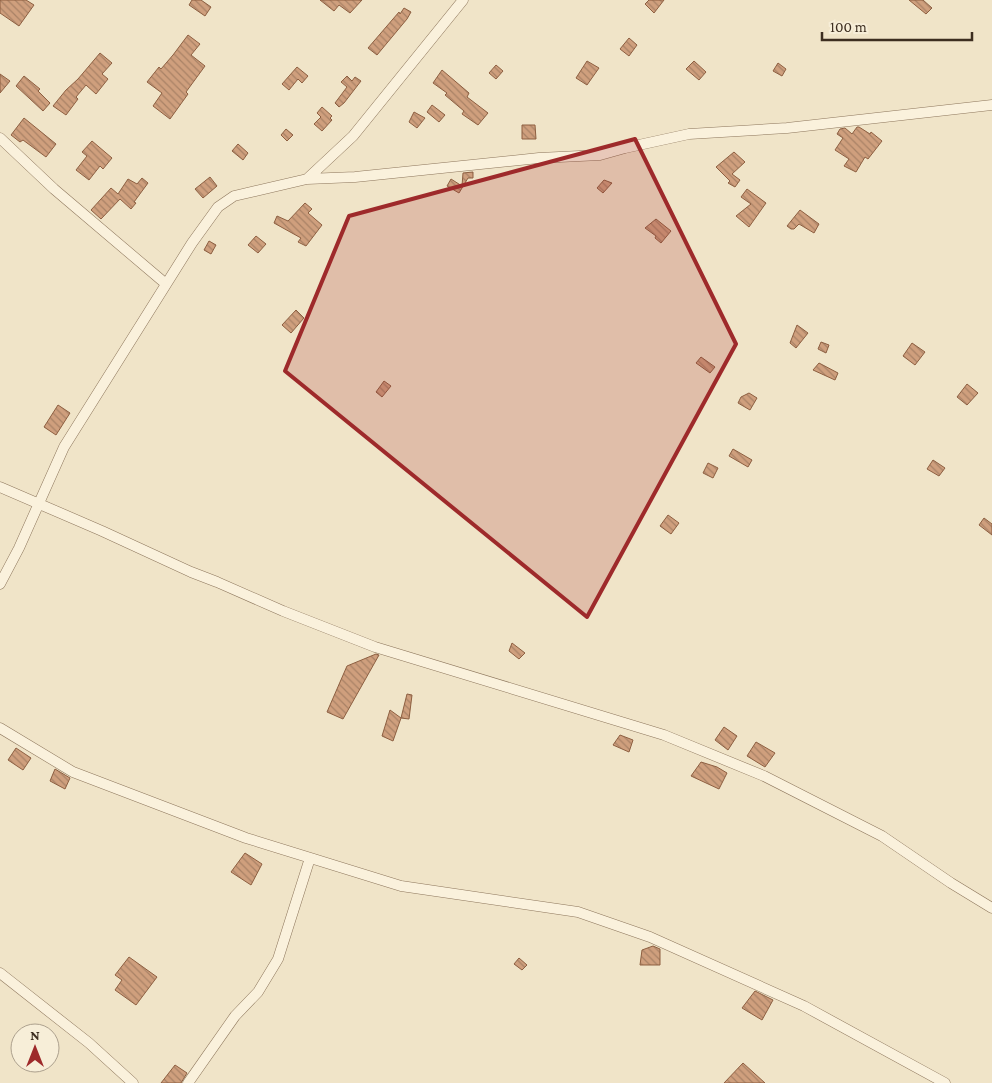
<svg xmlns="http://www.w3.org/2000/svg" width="992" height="1083" viewBox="0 0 992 1083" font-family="'Crimson Pro',serif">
<defs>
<pattern id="building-back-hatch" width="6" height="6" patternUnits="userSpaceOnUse" patternTransform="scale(1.25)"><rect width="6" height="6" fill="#cf9f7d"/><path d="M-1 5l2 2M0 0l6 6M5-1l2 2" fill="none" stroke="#a98266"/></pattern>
</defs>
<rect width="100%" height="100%" fill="#f0e4c8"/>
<!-- building -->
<path fill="url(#building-back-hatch)" stroke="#8d5f41" d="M0,0H26L34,5L19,26L0,13Z
M192,0H201L211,7L205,16L189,5Z
M320,0H362L350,13L339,5L334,11Z
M649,0H664L654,13L645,4Z
M909,0H923L932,8L926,14Z
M404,8L411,12L407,19L377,55L368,48L399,12L400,14Z
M188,35L200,44L191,55L205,66L186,92L188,94L170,119L153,106L162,93L147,82L159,67L161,69L173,55Z
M629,38L637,45L629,56L620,49Z
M100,53L112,63L102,74L108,79L96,94L86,85L76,97L78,99L66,115L53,106L66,90L78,79Z
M587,61L599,68L587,85L576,78Z
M694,61L706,72L699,80L686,69Z
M778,63L786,69L782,76L773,71Z
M496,65L503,71L496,79L489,73Z
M297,67L308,76L302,83L298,79L289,90L282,84Z
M442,70L469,93L467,97L488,113L478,125L462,114L464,111L445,95L447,93L433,83Z
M0,74L10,81L0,93Z
M24,76L40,89L38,91L50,103L43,111L16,86Z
M347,76L352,81L355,77L361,81L344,103L339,107L335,103L347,87L341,82Z
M432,105L445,115L439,122L427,112Z
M322,107L332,116L330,118L332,120L322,131L314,124L321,117L317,113Z
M414,112L425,118L417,128L409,122Z
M24,118L56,144L46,157L23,140L20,142L11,135Z
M522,125H535L536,139H522Z
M857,127H859L870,134L871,132L882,141L868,159L865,157L856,172L844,166L849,159L835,150L843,138L837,134L840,129L845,128L852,134Z
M286,129L293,135L287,141L281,135Z
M92,141L112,158L103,169L100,166L89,180L76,170L87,156L82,152Z
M238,144L248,153L243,160L232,151Z
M734,152L745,162L732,174L740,180L735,187L728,183L730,181L716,167Z
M473,172V178H468L459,193L447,186L451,179L462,186L463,173Z
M210,177L217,186L203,198L195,189Z
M142,178L148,183L134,202L136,203L131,209L120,199L101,219L91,210L111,188L118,194L128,179L137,184Z
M604,180L612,183L603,193L597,188Z
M747,189L766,203L749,227L736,216L751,204L741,197Z
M305,203L312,209L308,213L322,225L306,246L298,242L301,238L274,223L277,216L288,221Z
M800,210L819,224L814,233L799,224L794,229H791L787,226Z
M656,219L671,231L661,243L655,238L656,236L645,228Z
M256,236L266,244L258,253L248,245Z
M209,241L216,245L211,254L204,250Z
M296,310L304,318L291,333L282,325Z
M797,325L808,333L796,348L790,343Z
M821,342L829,345L826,353L818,349Z
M912,343L925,352L915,365L903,356Z
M701,357L715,367L710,373L696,363Z
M819,363L838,373L835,380L813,370Z
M384,381L391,386L382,397L376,392Z
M967,384L978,393L967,405L957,397Z
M749,393L757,398L750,410L738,403L741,397Z
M58,405L70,413L56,435L44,427Z
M733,449L752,460L748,467L729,456Z
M933,460L945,468L939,476L927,469Z
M708,463L718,468L713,478L703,473Z
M668,515L679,523L671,534L660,526Z
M984,518L992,524V535L979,525Z
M512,643L525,653L519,659L509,651Z
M376,654L379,655L343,719L327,712L347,666Z
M407,694L412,695L409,719L401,718Z
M390,710L401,718L393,741L382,736Z
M724,727L737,736L728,750L715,740Z
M620,735L633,740L629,752L613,745Z
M756,742L775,753L765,767L747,756Z
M16,748L31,758L23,770L8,760Z
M701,762L717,767L727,773L719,789L691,776Z
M55,769L70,778L65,789L50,781Z
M245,853L262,864L251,885L231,872Z
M653,946L660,949V965H640L642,950Z
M129,957L157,977L136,1005L115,990L122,980L115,975Z
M519,958L527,965L522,970L514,964Z
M755,991L773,1000L762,1020L742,1008Z
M743,1063L765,1083H724Z
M175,1065L187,1073L181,1083H161Z"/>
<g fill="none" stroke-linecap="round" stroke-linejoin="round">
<defs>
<path id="minor" d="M0,138L54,189L166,284
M307,179L353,136L463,0
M0,487L102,531L191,572L217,582L283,611L375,647L664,735L764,776L882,836L951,883L992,908
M0,584L19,548L64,447L192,243L218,207L234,196L307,179L355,177L539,158L600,155L625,148L689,134L787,128L992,105
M0,728L73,772L246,838L401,886L578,912L650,937L804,1006L945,1083
M0,973L89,1043L133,1083
M188,1083L235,1016L258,992L278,959L310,858"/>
</defs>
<!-- minor casing -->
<use href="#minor" stroke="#8d765c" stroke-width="11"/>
<!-- minor -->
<use href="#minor" stroke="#faf1dc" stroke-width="10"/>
</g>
<!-- marked area -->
<path fill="#9e2a2b" fill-opacity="0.2" stroke="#9e2a2b" stroke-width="4" stroke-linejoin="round" d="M635,139L736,344L587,617L285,371L349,216Z"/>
<!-- north arrow -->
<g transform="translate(35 1048)"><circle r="24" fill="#f7eed8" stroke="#ada18e"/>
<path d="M0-4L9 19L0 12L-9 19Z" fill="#9e2a2b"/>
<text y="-8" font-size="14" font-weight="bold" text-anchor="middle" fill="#3d2e20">N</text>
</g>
<!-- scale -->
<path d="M822 32v8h150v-8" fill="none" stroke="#3d2e20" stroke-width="2.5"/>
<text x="830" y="32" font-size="15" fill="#3d2e20" stroke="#f7eed8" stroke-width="4" paint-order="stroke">100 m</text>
</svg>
